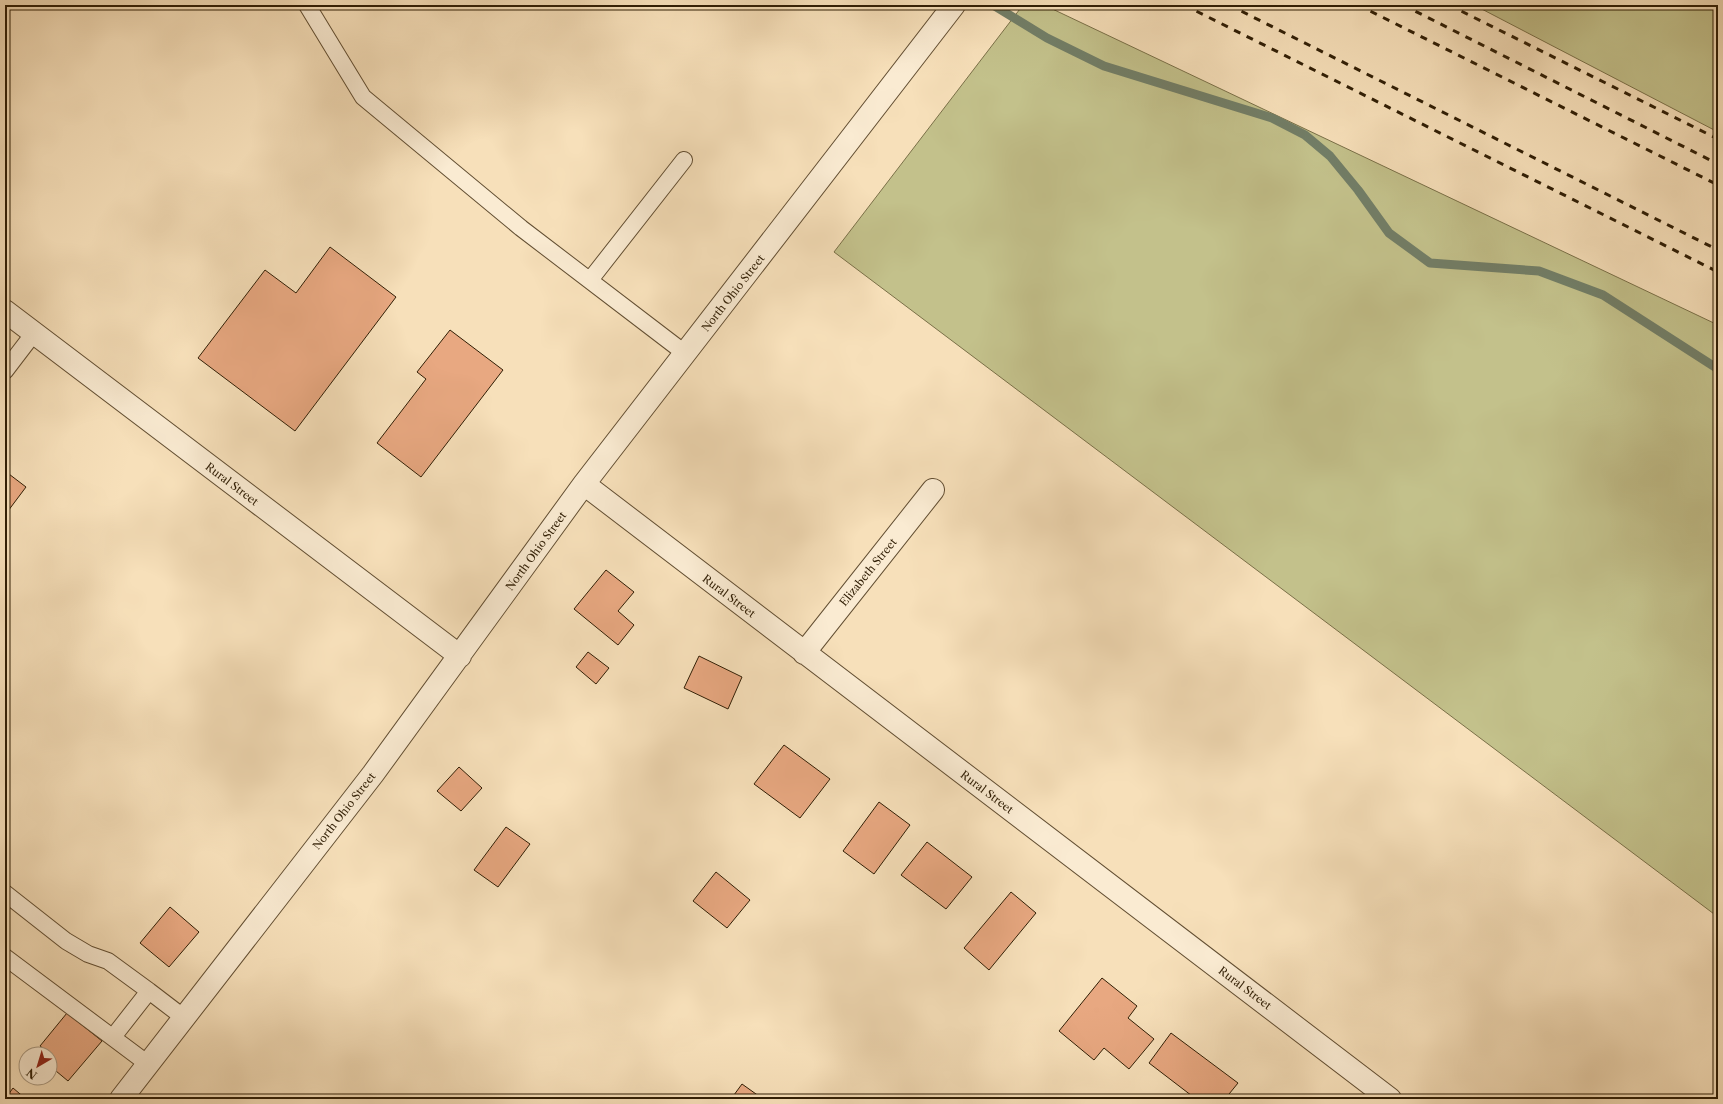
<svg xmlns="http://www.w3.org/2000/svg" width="1723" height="1104" viewBox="0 0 1723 1104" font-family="'Libre Caslon Text',serif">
<rect width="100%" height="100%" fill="#f7e0ba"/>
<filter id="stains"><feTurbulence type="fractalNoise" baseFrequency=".005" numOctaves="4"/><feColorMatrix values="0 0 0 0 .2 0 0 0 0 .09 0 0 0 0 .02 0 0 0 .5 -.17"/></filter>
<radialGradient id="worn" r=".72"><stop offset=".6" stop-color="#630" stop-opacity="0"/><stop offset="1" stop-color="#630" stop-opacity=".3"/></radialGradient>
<!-- green -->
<path fill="#c3c18b" stroke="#7a7048" d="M1023,5H1044L1718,325V917L834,252Z
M1474,5H1718V132Z"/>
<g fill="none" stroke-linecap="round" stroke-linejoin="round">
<!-- stream -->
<path stroke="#727e67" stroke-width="9" d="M993,5L1047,38L1104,66L1272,118L1305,135L1330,156L1358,190L1389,233L1430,263L1539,271L1603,295L1718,369"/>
</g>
<!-- building -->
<path fill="#e8a881" stroke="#301e05" d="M330,247L396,297L295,431L198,358L265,270L296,293Z
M450,330L503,370L421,477L377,443L426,379L417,372Z
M5,471L26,487L5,515Z
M606,570L634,592L618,611L634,625L618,645L574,609Z
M588,652L609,668L596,684L576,667Z
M699,656L742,677L728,709L684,688Z
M784,745L830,779L800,818L754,784Z
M459,767L482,788L461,811L437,791Z
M879,802L910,825L874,874L843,851Z
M506,827L530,844L498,887L474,870Z
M927,842L972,877L946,909L901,875Z
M716,872L750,900L727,928L693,901Z
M1011,892L1036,913L989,970L964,948Z
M170,907L199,932L169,967L140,943Z
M1102,978L1137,1006L1128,1018L1154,1039L1129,1069L1104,1048L1094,1060L1059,1031Z
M67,1013L102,1041L68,1081L50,1066V1060L53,1056L40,1046Z
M1171,1033L1238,1083L1225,1099H1196L1149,1063Z
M742,1084L763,1099H731Z
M13,1088L26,1099H5Z"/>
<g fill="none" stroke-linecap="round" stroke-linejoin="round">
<defs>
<path id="service" d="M307,5L363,97L521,228L686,354
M590,280L684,160
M5,371L34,333
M5,893L66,941L88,954L108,961L149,991
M5,957L148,1064
M113,1037L149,991L183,1017"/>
<path id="minor" d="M5,311L460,656
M584,484L1390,1099
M804,653L933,490
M121,1099L373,774L584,484L954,5"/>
</defs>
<!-- service casing -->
<use href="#service" stroke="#624e32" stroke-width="18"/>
<!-- minor casing -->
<use href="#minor" stroke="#624e32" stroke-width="24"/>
<!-- service -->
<use href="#service" stroke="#faebd2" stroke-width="16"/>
<!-- minor -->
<use href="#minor" stroke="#faebd2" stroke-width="22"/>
<!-- rail -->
<path stroke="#301e05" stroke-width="3" stroke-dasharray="7 7" stroke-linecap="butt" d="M1184,5L1718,272
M1229,5L1718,250
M1358,5L1718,185
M1403,5L1718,164
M1449,5L1718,139"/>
</g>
<g text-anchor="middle" stroke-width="4" stroke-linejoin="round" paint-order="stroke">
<!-- street labels -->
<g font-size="11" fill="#301e05" stroke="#faebd2">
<text transform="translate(733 293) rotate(-52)" y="4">North Ohio Street</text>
<text transform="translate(232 484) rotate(37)" y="4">Rural Street</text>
<text transform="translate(536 551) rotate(-54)" y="4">North Ohio Street</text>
<text transform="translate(868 572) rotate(-51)" y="4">Elizabeth Street</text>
<text transform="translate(729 596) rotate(37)" y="4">Rural Street</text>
<text transform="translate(987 792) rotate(37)" y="4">Rural Street</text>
<text transform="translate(344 811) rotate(-52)" y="4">North Ohio Street</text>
<text transform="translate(1245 988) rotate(37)" y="4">Rural Street</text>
</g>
</g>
<!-- margin -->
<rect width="1723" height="1104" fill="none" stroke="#f7e0ba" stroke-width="20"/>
<rect x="6" y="6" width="1711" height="1092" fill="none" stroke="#301e05" stroke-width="2"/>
<rect x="10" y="10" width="1703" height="1084" fill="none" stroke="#301e05"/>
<!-- north arrow -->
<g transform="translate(38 1066) rotate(218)"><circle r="19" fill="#faebd2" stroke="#a99980"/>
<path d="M0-3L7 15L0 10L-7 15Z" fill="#8f2418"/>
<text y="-6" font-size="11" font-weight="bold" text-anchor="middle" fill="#301e05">N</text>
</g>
<rect width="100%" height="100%" filter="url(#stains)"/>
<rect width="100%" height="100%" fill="url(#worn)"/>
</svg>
